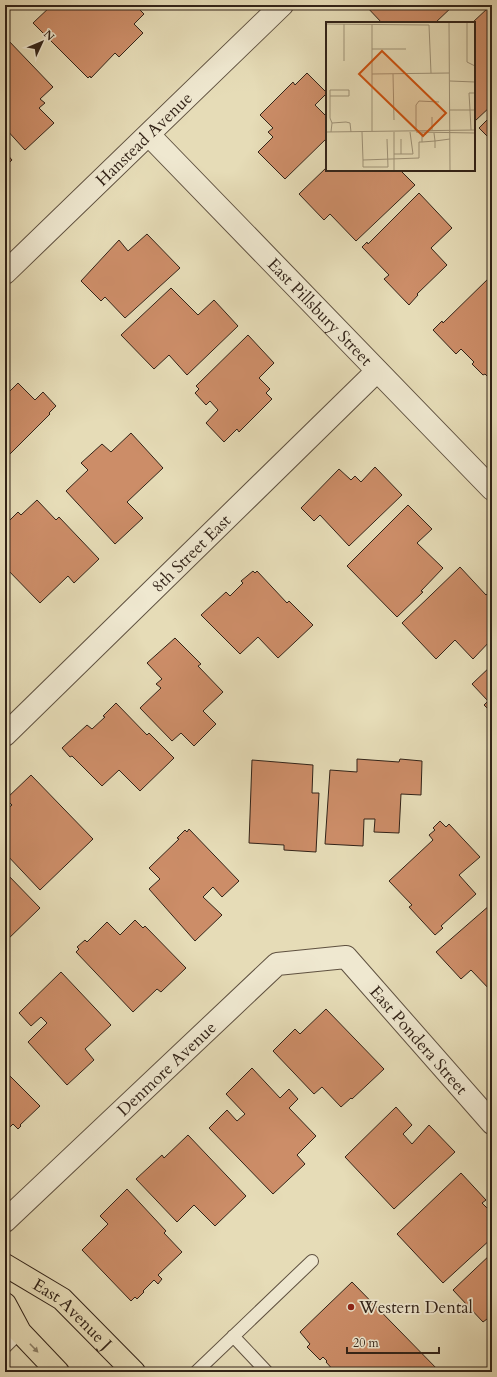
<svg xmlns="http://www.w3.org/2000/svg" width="497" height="1377" viewBox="0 0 497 1377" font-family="Cardo,serif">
<rect width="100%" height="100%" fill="#e6dcb7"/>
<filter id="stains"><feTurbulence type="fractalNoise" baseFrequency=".005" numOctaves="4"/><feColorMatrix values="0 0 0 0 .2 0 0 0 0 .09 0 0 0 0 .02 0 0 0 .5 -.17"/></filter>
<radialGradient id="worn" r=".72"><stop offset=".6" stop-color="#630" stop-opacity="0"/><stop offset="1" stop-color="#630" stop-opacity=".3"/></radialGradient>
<!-- building -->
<path fill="#cc8d68" stroke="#322318" d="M52,5H113L115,6L135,5L144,14L134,24L143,33L119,57L115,53L91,78L90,76L88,78L33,23Z
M365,5H454L435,23H382Z
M489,7L492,10V105L475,121L474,23H472Z
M7,39L53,87L40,99L45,103L39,108L54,123L25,150L5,128V41Z
M307,73L327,93L315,105L327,117V138L285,179L258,152L273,137L268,132L273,128L260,115L293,82L295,85Z
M492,115V141L479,128Z
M5,152L12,160L5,167Z
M327,167V170H356L358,172L360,170H400L415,185L356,241L330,214L324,220L299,194Z
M419,193L452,228L431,248L447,265L417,294L418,295L409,305L384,279L389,275L362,247L367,242L368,244Z
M147,234L180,268L125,318L105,297L101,301L81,281L119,240L128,251Z
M492,275V372L488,377L485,374L483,375L472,364L474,362L461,349L456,354L433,330L442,321L443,323Z
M171,288L198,315L214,300L238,326L187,375L169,355L154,369L121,335Z
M248,335L274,363L259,378L270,389L266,393L272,399L239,432L237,429L224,442L206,423L218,410L210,401L206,405L195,393L199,389L196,386Z
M18,383L35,400L43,392L56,406L49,413L50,414L8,456L5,453V390L8,393Z
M131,433L163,468L127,502L143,518L115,544L66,491L88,470L81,463L102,444L111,452Z
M375,467L402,495L349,546L320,515L314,521L301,508L339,469L351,480L355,476L361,482Z
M37,500L56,520L59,517L99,559L74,583L68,576L40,603L5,567V525L18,512L21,515Z
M408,505L432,529L417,543L443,568L421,591L423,592L397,617L347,566Z
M460,567L486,595L492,590V639L473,659L455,640L436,659L402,623Z
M253,571L255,573L257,571L287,603L289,601L313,625L278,658L258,637L240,654L201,615L226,592L230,596L243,583L241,581Z
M175,638L201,664L198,666L223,692L203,711L216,724L194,746L181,733L172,741L140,708L161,688L156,684L162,679L147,663Z
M492,665V713L484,705L488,701L472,684Z
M116,703L147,735L149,733L174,758L140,791L119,770L102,786L72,756L70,757L62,748L87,725L92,729L105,717L103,716Z
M357,759L399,762L400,759L422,761L421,795L401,794L399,833L374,832L375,819H364L363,846L325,844L330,770L357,772Z
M252,760L313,765L312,793H319L316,852L284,850V845L249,843Z
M31,775L93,839L40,890L5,853V811L12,805L6,799Z
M440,821L446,827L449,824L480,857L459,875L476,894L441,926L443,928L435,935L409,907L412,905L389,881L433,840L429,835L435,830L433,828Z
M189,829L239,881L222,897L213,887L203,897L222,915L195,941L149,889L160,879L149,868L179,839L177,838L185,830L187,832Z
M5,872L40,908L5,942Z
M490,905L492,906V992L471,970L461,979L436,952Z
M135,920L143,928L145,926L186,968L161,992L157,989L133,1012L76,952L79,949L77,947L85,940L87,942L107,922L120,935Z
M61,972L111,1025L85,1049L94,1060L67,1085L28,1042L47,1023L41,1017L31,1026L19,1013Z
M326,1009L384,1069L352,1099L351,1098L341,1107L322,1087L314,1094L273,1051L295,1029L300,1034Z
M252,1068L280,1098L289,1089L298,1099L289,1108L316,1136L297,1155L305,1164L273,1194L209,1128L227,1110L237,1121L245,1114L226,1094Z
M5,1071L40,1106L20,1125L21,1126L18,1129L13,1124L5,1132Z
M396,1107L412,1125L403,1134L412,1144L429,1125L455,1152L394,1209L345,1157Z
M188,1135L246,1196L215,1226L194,1205L177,1222L136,1179L162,1155L164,1158Z
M461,1173L486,1200L482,1203L492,1213V1238L443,1283L397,1234Z
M127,1189L166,1231L164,1233L182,1252L158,1275L162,1279L158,1284L154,1280L143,1291L144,1292L137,1299L135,1297L131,1301L82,1250L108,1224L100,1216Z
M492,1253V1324L487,1319L483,1322L453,1290Z
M352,1282L440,1372H335L326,1362L327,1361L323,1357L320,1360L307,1347L310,1344L300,1332Z"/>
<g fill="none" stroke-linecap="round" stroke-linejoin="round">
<defs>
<path id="lane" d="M233,1336L267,1372
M5,1347L20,1332
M196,1372L312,1261"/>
<g id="street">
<path id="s1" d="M149,135L492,489"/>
<path id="s2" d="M5,273L282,5"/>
<path id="s3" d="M5,735L377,371"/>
<path id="s4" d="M5,1221L277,964L346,957L492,1123"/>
</g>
<g id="primary">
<path id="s5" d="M5,1265L62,1299L134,1372"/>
<path d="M5,1304L20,1332L58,1372"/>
</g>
</defs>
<!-- lane casing -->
<use href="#lane" stroke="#5f5140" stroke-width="14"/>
<!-- street casing -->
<use href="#street" stroke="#5f5140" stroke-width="24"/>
<!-- primary casing -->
<use href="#primary" stroke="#322318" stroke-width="24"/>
<!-- lane -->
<use href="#lane" stroke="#efe8d0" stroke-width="12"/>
<!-- street -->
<use href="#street" stroke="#efe8d0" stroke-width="22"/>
<!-- primary -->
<use href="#primary" stroke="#e6dcb7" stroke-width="22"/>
</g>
<!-- one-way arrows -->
<defs><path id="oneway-solid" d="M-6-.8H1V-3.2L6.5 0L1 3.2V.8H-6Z"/></defs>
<use fill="#8c8068" href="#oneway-solid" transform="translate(34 1348) rotate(46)"/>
<!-- markers -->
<circle fill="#8f2418" stroke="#efe8d0" stroke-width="1.5" cx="351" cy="1307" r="4"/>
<g text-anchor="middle" stroke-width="3.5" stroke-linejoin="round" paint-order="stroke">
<!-- street labels -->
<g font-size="17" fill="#322318" stroke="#efe8d0">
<text dy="6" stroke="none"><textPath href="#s2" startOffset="193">Hanstead Avenue</textPath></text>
<text dy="6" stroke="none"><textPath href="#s1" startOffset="246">East Pillsbury Street</textPath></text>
<text dy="6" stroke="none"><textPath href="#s3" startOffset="260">8th Street East</textPath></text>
<text dy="6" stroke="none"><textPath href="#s4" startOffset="554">East Pondera Street</textPath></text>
<text dy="6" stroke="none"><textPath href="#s4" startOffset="222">Denmore Avenue</textPath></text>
<text dy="6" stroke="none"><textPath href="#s5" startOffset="84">East Avenue J</textPath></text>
</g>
<!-- poi labels -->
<g font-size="17" fill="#322318" stroke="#efe8d0" text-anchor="start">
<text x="359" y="1313">Western Dental</text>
</g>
</g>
<!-- overview -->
<g transform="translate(326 22)">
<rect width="149" height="149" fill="#e6dcb7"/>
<path fill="none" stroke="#9e9277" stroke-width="1" d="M123,0L124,149M141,0V40L149,44M0,2L103,3L105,51M46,27H80M18,39V2M46,52L123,51M67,52L68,98M124,59L149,60M149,71H143L144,88H149M4,74H23V68H4V96L6,101M124,88H144L145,108M90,108V83L93,79L113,80M106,108V95M46,109V2M0,110L149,108M5,110L6,101L20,100L24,101L25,110M36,110L37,138L93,136V120H96V111M68,110V149M90,110L149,111M108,111L109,119L124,117M75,117V132M96,120L109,119V126M68,132H87L84,110M37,138V145H62L61,117"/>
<path fill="#cd510e" fill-opacity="0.15" stroke="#cd510e" stroke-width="2" d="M56,29L120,91L97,114L33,52Z"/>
<rect width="149" height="149" fill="none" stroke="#322318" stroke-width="2"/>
</g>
<!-- margin -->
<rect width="497" height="1377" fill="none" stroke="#e6dcb7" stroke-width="20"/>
<rect x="6" y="6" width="485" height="1365" fill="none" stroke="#322318" stroke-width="2"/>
<rect x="10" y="10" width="477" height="1357" fill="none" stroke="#322318"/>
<!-- north arrow -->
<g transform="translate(42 42) rotate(46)" stroke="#efe8d0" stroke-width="3" paint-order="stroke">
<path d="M0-3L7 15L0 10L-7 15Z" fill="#322318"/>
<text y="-6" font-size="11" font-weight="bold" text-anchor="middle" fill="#322318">N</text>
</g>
<!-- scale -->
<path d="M347 1347v6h92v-6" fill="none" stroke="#322318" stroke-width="2"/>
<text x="353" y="1347" font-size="12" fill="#322318" stroke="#efe8d0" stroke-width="3" paint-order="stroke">20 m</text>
<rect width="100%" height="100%" filter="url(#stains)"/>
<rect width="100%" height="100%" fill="url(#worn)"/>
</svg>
